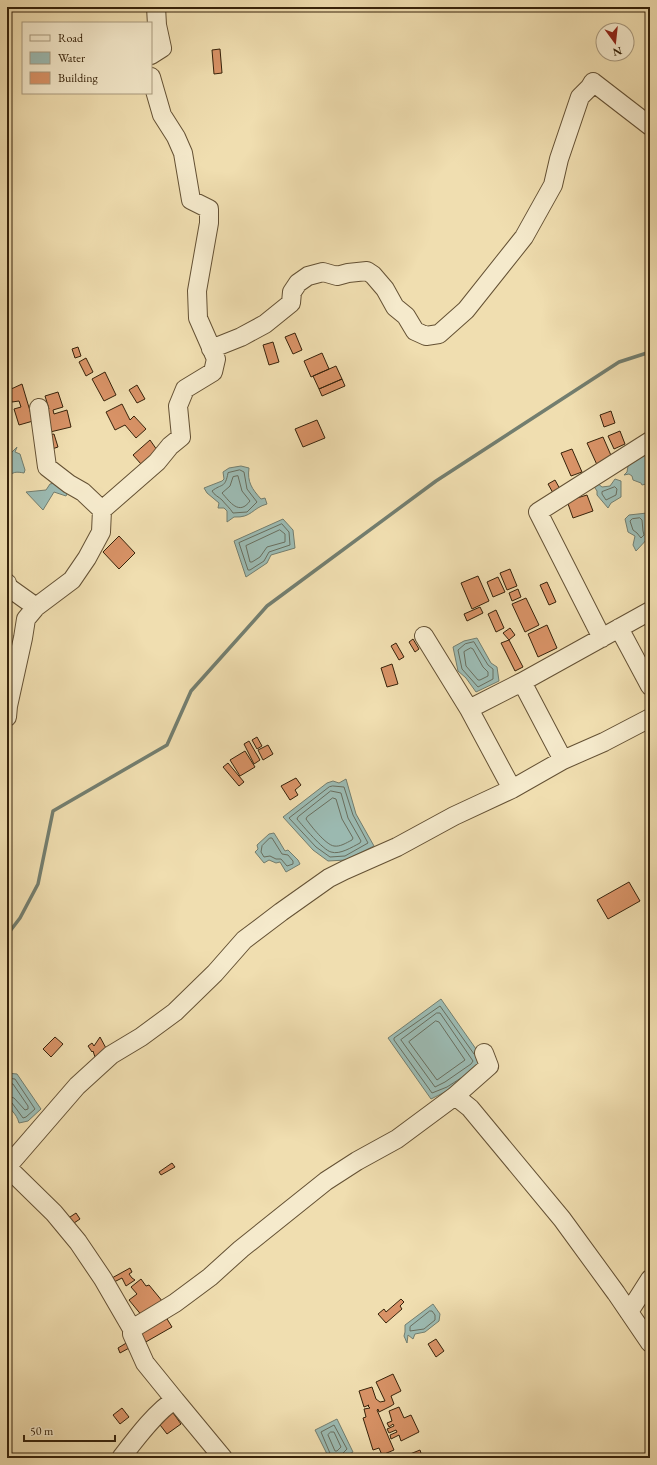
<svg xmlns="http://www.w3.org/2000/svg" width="657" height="1465" viewBox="0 0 657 1465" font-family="'EB Garamond',serif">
<rect width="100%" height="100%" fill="#f0deb0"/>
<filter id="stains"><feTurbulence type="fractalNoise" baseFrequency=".005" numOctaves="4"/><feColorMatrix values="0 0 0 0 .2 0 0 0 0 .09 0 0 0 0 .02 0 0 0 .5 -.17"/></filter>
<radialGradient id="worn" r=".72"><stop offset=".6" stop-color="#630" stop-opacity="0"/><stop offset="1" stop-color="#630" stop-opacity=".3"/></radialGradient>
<!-- water -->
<path fill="#9cbbb3" stroke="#737e6f" d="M17,447L15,452L20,454L25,470L24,473C18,472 14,471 9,476L7,457Z
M645,452L650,460V483L642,485L641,483L633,480L632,476L629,474L624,475L627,472L629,460Z
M241,466L249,468C247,482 252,489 261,499L265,498L267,504C252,508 252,518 234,517L227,522V511L224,508H218L219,503L207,493L204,488L222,481L224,479L223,472L229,468Z
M615,479L621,481V497L611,503L608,508L597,495V491L593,485L597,483L602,487L610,486Z
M58,482L69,490L66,496L54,492L43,510L26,492L46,490L50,484Z
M647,513L649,517C645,524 646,529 650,536L636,551L633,545L635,536L628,532L625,519L629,515Z
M283,519L293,530L295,548L271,555L267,563L246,577L234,541Z
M477,638L491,663L497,667L499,681L476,692L466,678L458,671L453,647L464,641Z
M346,779L356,814L374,846L346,860L328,861L313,850L283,817L327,783L333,781L339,783Z
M274,833L279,841L285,851L288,850L298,860L300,864L286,872L280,862L276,863L269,860L264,863L255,852L258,849L257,845L269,834Z
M441,999L483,1059L480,1070L449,1090L431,1099L388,1038Z
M7,1073L17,1074L41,1109L28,1121L19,1123C16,1112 10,1111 7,1103C5,1097 7,1081 7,1073Z
M433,1304L440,1314L439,1321L425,1332L415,1334L413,1339L408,1335L407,1343L404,1336L405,1332V1325Z
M337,1419L353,1452L342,1458H329L315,1430Z"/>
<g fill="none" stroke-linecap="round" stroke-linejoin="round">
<!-- shore -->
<path stroke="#696e5e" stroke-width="1" d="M240,470L244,472L247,489L257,502L247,512L233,513C230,508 225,504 222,500C219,497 214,495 212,491C222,483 225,489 228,473Z
M238,476L242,491L250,501C239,516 230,502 222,493L230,486L233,477Z
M615,487L617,489L616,495L606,500L602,494V492Z
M640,518L642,520L643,531L644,535L641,538L637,533L633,530L630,521L632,519Z
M282,524L289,532L290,545L269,552L264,561L250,570H248L239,543Z
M280,530L285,534V542L267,547L260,557L252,562H250L246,546Z
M474,642L488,665L493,669V679L478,687L462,669L458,650L465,644Z
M471,648L473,649L483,667L488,672V676L480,680H478L466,666L464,652Z
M333,786L344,787L353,815L368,843L345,856L330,857L316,847L289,818L329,787Z
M331,791L341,793L348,818L361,841L360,843C352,847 340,855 331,852C323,850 303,826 297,819L298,817Z
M333,798L336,799L342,819L353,838L352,840C346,843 340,847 334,846C326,845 311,826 306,819L307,817Z
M270,838H272L282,854L288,855L293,861V864L287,866L281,859H276L270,856L264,857L261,852L262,846Z
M437,1013H440L473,1061L471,1064L445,1082L435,1087L401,1040Z
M436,1021L439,1022L465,1060L437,1080L409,1042Z
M7,1078L15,1079L35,1109L26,1117L23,1118L12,1103L7,1101
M461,1078L447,1087L432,1093L394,1040V1038L440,1006L474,1054
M7,1083L13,1084L28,1106V1109L25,1110L14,1098L7,1096
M430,1311H432L435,1315V1320L424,1329L410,1331V1327Z
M331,1432H334L341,1447L337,1451H335L328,1435Z
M332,1458L321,1432L334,1425L347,1449L342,1454L341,1458"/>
<!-- stream -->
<path stroke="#737e6f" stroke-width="3.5" d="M7,935L20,918L38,884L53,811L167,745L191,691L267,606L436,481L619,362L650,352"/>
</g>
<!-- building -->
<path fill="#d99367" stroke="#36220a" d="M220,49L222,73L214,74L212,50Z
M295,333L302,350L293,354L285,337Z
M273,342L279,362L269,365L263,345Z
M78,347L81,356L75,358L72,349Z
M322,353L329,369L311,377L304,361Z
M86,358L93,372L86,376L79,362Z
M336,366L342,379L319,389L313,376Z
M105,372L116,395L104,401L92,379Z
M342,379L345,386L322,396L319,389Z
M22,384L33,421L19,425L14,409L21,407L19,401L12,402L9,390Z
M137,385L145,399L137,403L129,390Z
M58,392L63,407L53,410L54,414L67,410L71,427L46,433L45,410L49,409L45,396Z
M122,404L130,420L134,416L146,429L136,438L125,425L115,430L106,412Z
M611,411L615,423L604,427L600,415Z
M317,420L325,438L303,447L295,429Z
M620,431L625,444L614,449L608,436Z
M54,434L58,447L49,450L46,436Z
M603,437L613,460L598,467L587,443Z
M150,440L157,450L141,464L133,455Z
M572,449L582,472L571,476L561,453Z
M555,480L560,489L553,493L548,484Z
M587,495L593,511L573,518L567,501Z
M119,536L135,553L119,569L103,552Z
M510,569L517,586L507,590L500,573Z
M478,576L489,601L472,609L461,583Z
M498,577L505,592L493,597L487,582Z
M547,582L556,602L549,605L540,585Z
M518,589L521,597L512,601L509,593Z
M526,598L539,625L525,632L512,604Z
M480,607L483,613L467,621L464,614Z
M496,610L504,628L496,632L488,614Z
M547,625L557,648L538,657L528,634Z
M510,628L515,635L509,640L503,633Z
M413,639L419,649L415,652L409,642Z
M509,640L523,667L515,671L501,643Z
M396,643L404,657L399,660L391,646Z
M392,664L398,684L387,687L381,668Z
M257,737L262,746L257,749L252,740Z
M249,741L260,760L254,764L244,744Z
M268,745L273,754L263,760L258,750Z
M245,751L255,767L240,776L230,760Z
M228,763L244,782L239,786L223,767Z
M296,778L301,785L295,790L298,795L290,800L281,786Z
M629,882L640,901L608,919L597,900Z
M55,1037L63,1044L51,1057L43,1049Z
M100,1037L107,1050L95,1057L93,1051L92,1052L88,1046L92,1043L94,1046Z
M172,1163L175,1167L161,1175L159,1172Z
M76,1213L80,1219L71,1225L67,1219Z
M130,1268L132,1272L129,1274L132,1278L135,1280L126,1286L122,1278L114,1282L112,1278Z
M141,1279L146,1286L149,1285L163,1302L143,1317L129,1300L137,1294L131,1287Z
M401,1299L404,1302L400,1306L402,1309L386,1323L378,1314L384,1309L386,1312Z
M164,1314L172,1327L144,1343L136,1330Z
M436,1339L444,1351L436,1357L428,1344Z
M128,1342L131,1347L120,1353L118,1348Z
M393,1374L401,1391L391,1396L394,1404L391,1406L379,1412L378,1409L377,1410L394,1450L382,1455L379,1448L373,1450L363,1418L366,1417L364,1409L370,1408L368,1406L369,1405L364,1407L359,1391L372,1387L376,1399L380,1402L385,1401L376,1382Z
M399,1407L404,1418L411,1415L419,1432L401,1441L399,1435L391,1439L390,1435L397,1432L396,1430L389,1433L387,1429L394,1426L393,1424L389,1427L387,1423L392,1421L389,1411Z
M122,1408L129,1417L120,1424L113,1415Z
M171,1410L181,1424L167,1434L157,1421Z
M420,1450L422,1456L411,1458L410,1454Z"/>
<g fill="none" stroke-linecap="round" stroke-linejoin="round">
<defs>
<path id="minor" d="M151,55L162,48L157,25L156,7
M211,349L241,337L265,324L291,303L292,292L298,283L308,276L323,272L337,276L348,273L367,271L373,275L385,289L395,307L406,316L415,331L426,336L439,334L466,310L524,237L553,185L559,159L580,97L590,87L593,82L650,126
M102,510L157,462L170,446L181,437L178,406L185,389L213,372L216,359L198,318L197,291L209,223V209L191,200L183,153L176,137L162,115L151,77
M7,583L8,587L36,607
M619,628L650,686
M424,636L469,709L512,789
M602,638L538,512L650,441
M522,682L563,760
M469,709L522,682L650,611
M7,717L8,706L23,638L26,619L36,607L72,580L87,558L101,532L102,510L83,492L69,484L47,467L39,408
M455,1096L489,1066L484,1053
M7,1167L77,1086L111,1055L141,1037L175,1012L215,973L244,940L281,912L329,878L345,870L397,847L454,816L512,789L563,760L604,742L650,718
M7,1167L54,1213L78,1242L103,1279L132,1329V1334L145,1363L175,1400C157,1410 134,1441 121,1458
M629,1312L650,1279
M132,1329L175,1303L210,1277L241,1249L326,1181L357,1161L397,1139L455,1096L470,1108L562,1219L616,1293L650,1343
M175,1400L223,1458"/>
</defs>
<!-- minor casing -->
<use href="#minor" stroke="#645134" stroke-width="20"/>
<!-- minor -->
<use href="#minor" stroke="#f5eacc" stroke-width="18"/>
</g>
<!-- margin -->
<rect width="657" height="1465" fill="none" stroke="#f0deb0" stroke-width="24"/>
<rect x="8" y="8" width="641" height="1449" fill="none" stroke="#36220a" stroke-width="2"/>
<rect x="12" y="12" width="633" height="1441" fill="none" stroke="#36220a"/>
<!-- legend -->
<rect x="22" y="22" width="130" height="72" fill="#f5eacc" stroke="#a99a7e"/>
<rect x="30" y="35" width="20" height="6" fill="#f5eacc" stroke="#a99a7e"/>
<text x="58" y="42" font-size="12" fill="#36220a">Road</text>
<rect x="30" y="52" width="20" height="12" fill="#9cbbb3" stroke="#a99a7e"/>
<text x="58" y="62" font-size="12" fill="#36220a">Water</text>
<rect x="30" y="72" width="20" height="12" fill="#d99367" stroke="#a99a7e"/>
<text x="58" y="82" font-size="12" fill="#36220a">Building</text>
<!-- north arrow -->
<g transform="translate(615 42) rotate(165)"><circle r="19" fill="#f5eacc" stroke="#a99a7e"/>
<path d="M0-3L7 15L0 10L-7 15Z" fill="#8f2418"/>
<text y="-6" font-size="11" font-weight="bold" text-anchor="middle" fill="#36220a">N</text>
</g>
<!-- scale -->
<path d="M24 1435v6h91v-6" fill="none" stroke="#36220a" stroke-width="2"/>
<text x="30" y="1435" font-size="12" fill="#36220a" stroke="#f5eacc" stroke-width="3" paint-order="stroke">50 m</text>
<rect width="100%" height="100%" filter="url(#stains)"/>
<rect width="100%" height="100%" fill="url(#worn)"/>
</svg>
